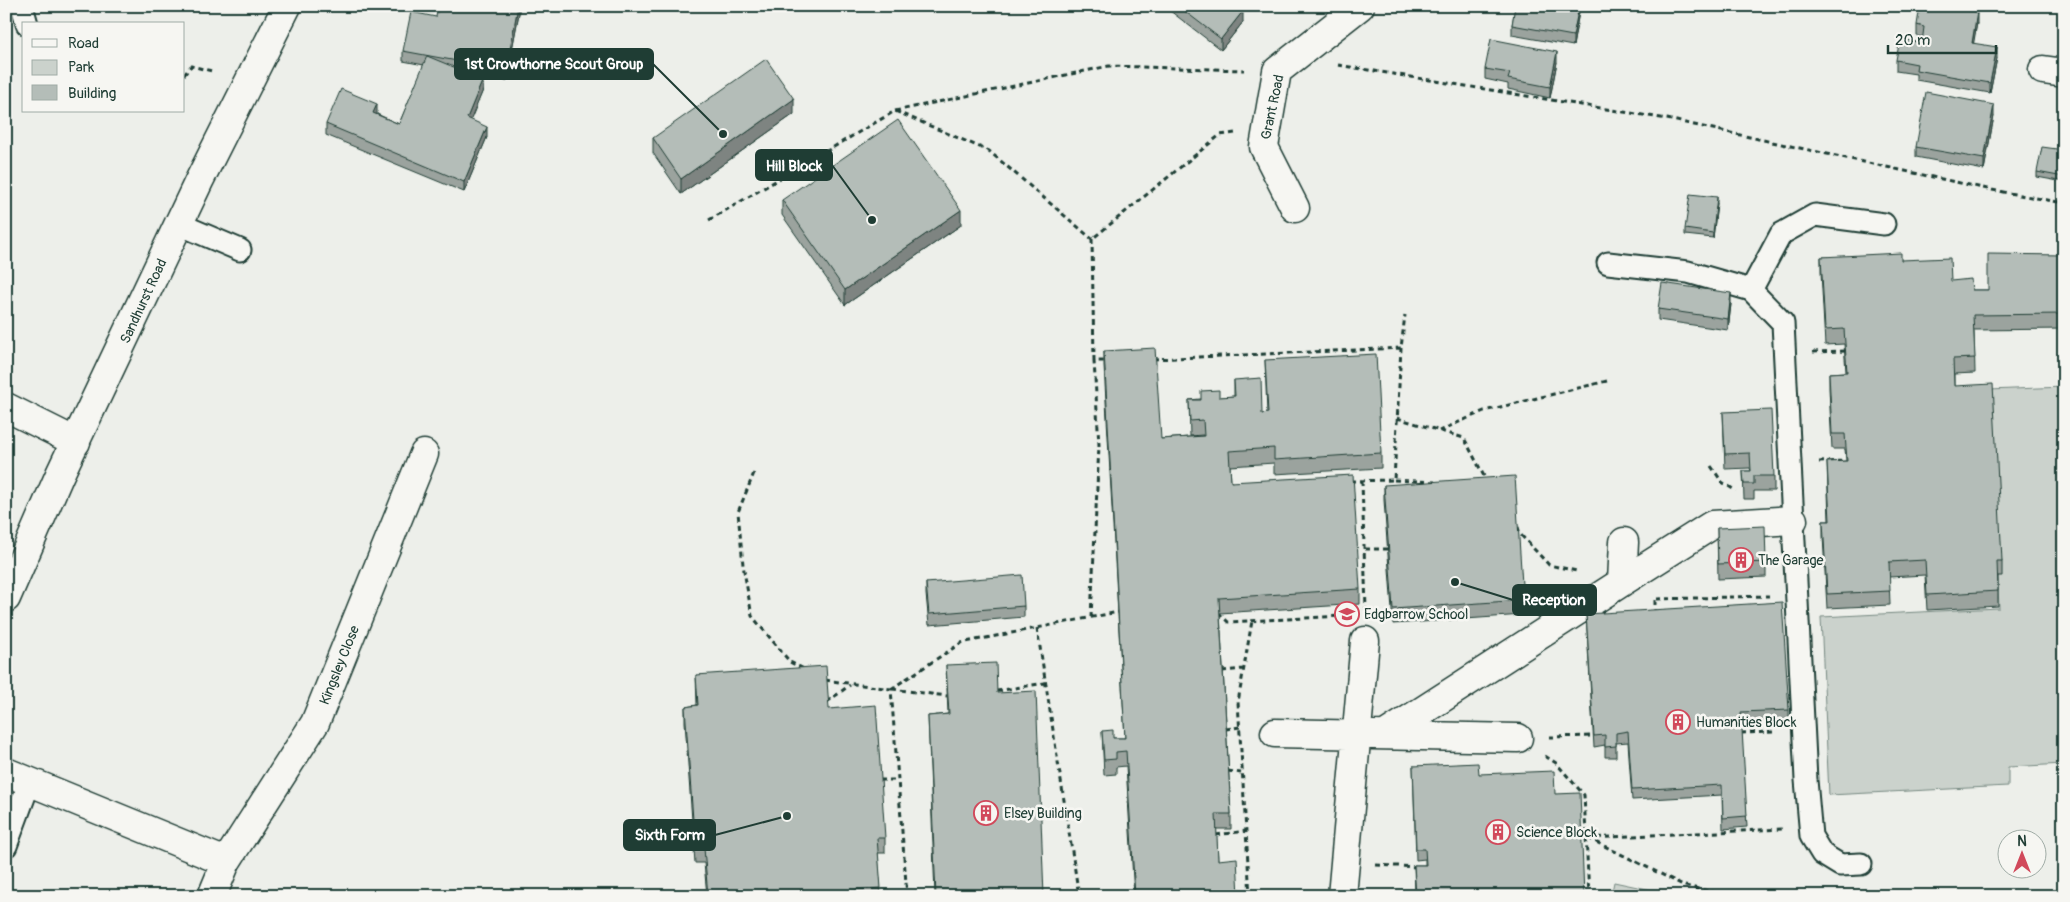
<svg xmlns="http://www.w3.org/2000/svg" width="2070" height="902" viewBox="0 0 2070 902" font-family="Pangolin,sans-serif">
<rect width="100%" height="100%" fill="#edefea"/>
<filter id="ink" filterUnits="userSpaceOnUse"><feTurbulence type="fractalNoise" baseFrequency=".02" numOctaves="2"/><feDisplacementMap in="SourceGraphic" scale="10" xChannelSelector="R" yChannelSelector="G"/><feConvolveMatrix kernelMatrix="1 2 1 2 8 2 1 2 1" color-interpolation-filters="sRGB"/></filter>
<g filter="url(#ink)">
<!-- green -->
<path fill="#cbd2cc" stroke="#758880" d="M2064,387V764L2008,767V786L1829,795L1821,617L1999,608L1989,390Z
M1614,882L1680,896H1611Z"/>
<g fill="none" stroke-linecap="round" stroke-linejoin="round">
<defs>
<path id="lane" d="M22,6L27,24
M179,224L240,250
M1608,263L1688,272L1751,290L1783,323L1806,780L1811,836L1822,854L1840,865L1861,864
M1751,290L1781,234L1815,215L1884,224
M6,846L30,781"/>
<path id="street" d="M2043,70L2064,73
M1295,208L1264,147L1277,71L1360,6
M6,407L76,442
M1622,582L1712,525L1793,520
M1275,733L1518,738
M1385,735L1622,582L1624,542
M6,772L226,862
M212,896L226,862L315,723L424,454
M1342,896L1365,641"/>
<path id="secondary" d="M6,598L60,474L199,181L287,6"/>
</defs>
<!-- lane casing -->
<use href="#lane" stroke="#1f3d34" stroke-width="25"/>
<!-- street casing -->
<use href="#street" stroke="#1f3d34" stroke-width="31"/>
<!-- secondary casing -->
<use href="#secondary" stroke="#1f3d34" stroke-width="31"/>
<!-- path -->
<path stroke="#1f3d34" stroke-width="3" stroke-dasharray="5 4" stroke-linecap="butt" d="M1338,65L1667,119L1992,190L2064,203
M184,75L191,66L212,71
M895,111L1109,66L1244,70
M709,220L895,111L989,151L1092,239
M1813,352L1845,351
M1153,359L1401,348L1405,315
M1094,361L1092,239L1220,135L1235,133
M1397,418L1464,438L1486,480
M1439,431L1484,411L1607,381
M1819,462L1846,461
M1711,466L1722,482L1736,491
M754,473L738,512L743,565L752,616L790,662L804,669
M1394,480L1436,482
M1351,481L1394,480L1401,348
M1362,481L1366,610
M1518,527L1520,534L1549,565L1577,571
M1365,549H1388
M1657,599L1769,596
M1655,600V614
M1219,613L1228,622L1344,616
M1091,617L1099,445L1094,361H1106
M1037,628L1079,896
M1222,671L1243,669
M825,680L891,689L907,896
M891,689L961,643L1118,612
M892,689L947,696
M997,691L1045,683
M827,702L850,685
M1226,729L1240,727
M1741,733L1775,732
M1549,737L1593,736
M1545,756L1556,763L1584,795L1589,896
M1228,771L1241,773
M880,780H898
M1216,835L1246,831
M1588,838L1782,829
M1588,838L1685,886L1732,896
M1376,865L1417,867
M1250,896L1238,702L1252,621"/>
<!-- lane -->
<use href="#lane" stroke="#f6f6f2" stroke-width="21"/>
<!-- street -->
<use href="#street" stroke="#f6f6f2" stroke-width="28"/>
<!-- secondary -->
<use href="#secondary" stroke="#f6f6f2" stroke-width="28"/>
</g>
<!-- wall -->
<path fill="#9ba39e" stroke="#1f3d34" d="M519,6V13L506,81L471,74L483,90L470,120L487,137L464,192L326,135V124L377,114L399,124L424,65L403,61V51L436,17Z
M1165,6H1236L1243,22L1221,50L1165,7Z
M1507,6H1580L1573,46L1512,35V25L1515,8Z
M1977,23L1973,43L1997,58L1990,93L1916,80V74L1896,71V60L1922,43V37L1917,36V25Z
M1557,62L1550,98L1508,89V84L1485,79V69Z
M794,114L681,194L653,153V138Z
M1994,116L1984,170L1916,157V147Z
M2064,150V182L2037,177V172Z
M782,200L961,225L845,305L782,215Z
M1717,203L1713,238L1685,235V229Z
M2064,255V329L1974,330L1975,373L1954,374V386L2002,561V576H1998V606L1927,610L1925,575L1889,577L1890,605L1827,608L1823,536V521H1829L1827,462L1846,461L1845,449H1832L1829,388V373L1846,372L1844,344L1825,345L1821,272V257L1901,260L1951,281L1972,290H1988Z
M1731,304L1728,330L1658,320V309Z
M1104,351L1161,439L1203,436V435L1190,436L1189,400L1234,396V380L1262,414H1267L1265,360L1381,453V468L1274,474V463L1230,466L1231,482L1360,589V604L1220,613L1231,814V829H1216L1218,860L1239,896H1134L1126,766L1116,767V774L1104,775L1102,731L1113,738H1125L1104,366Z
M1723,412L1774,476V491H1754V499H1744L1743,471H1751L1750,468L1725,469Z
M1384,485L1523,600V615L1393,624L1384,500Z
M1717,528L1766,562V577L1718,579Z
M926,583L1024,606V617L929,625L926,594Z
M1586,614L1789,710V720L1741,723L1747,827L1723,829L1722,795L1632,800L1628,742L1616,743V757H1605V745L1594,747Z
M946,665L997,693L1044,896H935L928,716L948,714Z
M696,675L829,709L885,838V853H878L881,896H707L704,863H695L685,722V707L697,705Z
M1413,766L1479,774L1555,794L1584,896H1415L1414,865H1425V859L1416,860Z"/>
<!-- shaded-wall -->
<path fill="#7e8481" stroke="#1f3d34" d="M518,6H519V13L506,81V70Z
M1579,6H1580L1573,46V36Z
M1243,11V22L1221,50V39Z
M1977,12V23L1972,53V43Z
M1997,47V58L1990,93V83Z
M1557,52V62L1550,98V87Z
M483,79V90L467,129V118Z
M794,99V114L681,194V179Z
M377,104V115L373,113Z
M1994,105V116L1984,170V159Z
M487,127V137L464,192V182Z
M1717,197V203L1713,238V233Z
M961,210V225L845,305V290Z
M1731,293V304L1728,330V319Z"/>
<!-- building -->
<path fill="#b4bdb8" stroke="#1f3d34" d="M438,6H518L506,70L403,51L411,12L436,17Z
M1178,6H1236L1243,11L1221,39Z
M1515,6H1579L1573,36L1512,25Z
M1920,6H1941L1977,12L1972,43L1997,47L1990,83L1916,70L1917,64L1896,60L1900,39L1922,43L1924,27L1917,25Z
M1491,39L1557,52L1550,87L1508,79L1510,73L1485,69Z
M427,56L483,79L467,118L487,127L464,182L326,124L341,89L377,104L373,113L399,124Z
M766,59L794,99L681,179L653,138Z
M1926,92L1994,105L1984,159L1916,147Z
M898,120L961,210L845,290L782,200Z
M2042,147L2064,150V177L2037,172Z
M1690,194L1717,197L1713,233L1685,229Z
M1901,253V260L1950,258L1951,281L1971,279L1972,290H1988V254L2064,255V314L1973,315L1975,358L1953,359L1954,386L1993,384L2002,561H1997L1998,591L1927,595L1925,560L1889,562L1890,591L1827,594L1823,521H1830L1827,462L1847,461L1845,434H1832L1829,373L1847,372L1844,329L1825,330L1821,257Z
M1662,283L1731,293L1728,319L1658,309Z
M1155,348L1161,439L1204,436L1203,420L1190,421L1189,400H1201V391L1219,390V397L1235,396L1234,380L1261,378L1262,414L1268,413L1265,360L1376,354L1381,453L1274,460V448L1229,451L1231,482L1353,475L1360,589L1219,598L1231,814H1216L1218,860L1237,858L1239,896H1135L1126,751L1116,752V759L1104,760L1102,731L1113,730V738H1125L1104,351Z
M1771,410L1774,476H1754V484H1744L1743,471H1751L1750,453L1725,454L1723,412Z
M1515,476L1523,600L1393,609L1384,485Z
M1765,526L1766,562L1718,564L1717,528Z
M1022,575L1024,606L929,614L926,583Z
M1782,602L1789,710L1741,712L1747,816L1723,818L1722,785L1632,790L1628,731L1616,733V746L1605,747V735L1594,736L1586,614Z
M996,663L997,693L1036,691L1044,896H936L928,716L949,714L946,665Z
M826,666L829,709L876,705L885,838H877L881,888L775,896H708L704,848H695L685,707L698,705L696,675Z
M1478,763L1479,774L1554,771L1555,794L1580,793L1584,896H1416L1414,865H1426L1425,849H1416L1413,766Z"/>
</g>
<!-- icons -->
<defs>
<symbol id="building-ring" viewBox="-11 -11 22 22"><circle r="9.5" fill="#f6f6f2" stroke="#d1495b" stroke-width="1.5"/><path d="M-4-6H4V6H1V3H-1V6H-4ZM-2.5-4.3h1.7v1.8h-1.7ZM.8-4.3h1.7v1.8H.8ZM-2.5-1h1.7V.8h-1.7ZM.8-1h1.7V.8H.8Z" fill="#d1495b"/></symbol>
<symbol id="school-ring" viewBox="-11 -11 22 22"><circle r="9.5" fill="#f6f6f2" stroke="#d1495b" stroke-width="1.5"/><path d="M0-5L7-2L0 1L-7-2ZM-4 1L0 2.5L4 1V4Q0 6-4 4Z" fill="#d1495b"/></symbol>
</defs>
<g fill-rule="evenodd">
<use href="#building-ring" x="1727" y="546" width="28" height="28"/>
<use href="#school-ring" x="1333" y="600" width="28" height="28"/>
<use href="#building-ring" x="1664" y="708" width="28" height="28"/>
<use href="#building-ring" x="972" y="799" width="28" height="28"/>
<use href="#building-ring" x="1484" y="818" width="28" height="28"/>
</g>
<g text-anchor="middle" stroke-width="5" stroke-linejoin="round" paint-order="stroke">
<!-- street labels -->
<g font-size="14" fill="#1f3d34" stroke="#f6f6f2">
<text transform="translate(1272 107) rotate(-78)" y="5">Grant Road</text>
<text transform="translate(143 301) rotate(-65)" y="5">Sandhurst Road</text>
<text transform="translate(339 665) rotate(-68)" y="5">Kingsley Close</text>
</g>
<!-- poi labels -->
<g font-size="14" fill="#1f3d34" stroke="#f6f6f2" text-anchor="start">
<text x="1758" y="565">The Garage</text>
<text x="1364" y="619">Edgbarrow School</text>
<text x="1696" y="727">Humanities Block</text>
<text x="1004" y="818">Elsey Building</text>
<text x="1516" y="837">Science Block</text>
</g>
</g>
<!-- callouts -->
<path fill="none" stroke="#1f3d34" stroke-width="2" d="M723 134L653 64M872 220L832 165M1455 582L1513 600M787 816L715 835"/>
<g fill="#1f3d34" stroke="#f6f6f2" stroke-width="2">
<circle cx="723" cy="134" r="5"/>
<circle cx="872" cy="220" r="5"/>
<circle cx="1455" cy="582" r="5"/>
<circle cx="787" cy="816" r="5"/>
</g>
<g fill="#1f3d34" stroke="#1f3d34" stroke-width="2">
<rect x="455" y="49" width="198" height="30" rx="5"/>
<rect x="756" y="150" width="76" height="30" rx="5"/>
<rect x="1513" y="585" width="83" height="30" rx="5"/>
<rect x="624" y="820" width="91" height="30" rx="5"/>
</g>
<g font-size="15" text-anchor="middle" font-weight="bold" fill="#fff">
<text x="554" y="69">1st Crowthorne Scout Group</text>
<text x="794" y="171">Hill Block</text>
<text x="1554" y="605">Reception</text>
<text x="670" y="840">Sixth Form</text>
</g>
<!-- margin -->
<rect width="2070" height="902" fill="none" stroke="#f6f6f2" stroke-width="25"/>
<rect x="12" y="12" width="2045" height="877" fill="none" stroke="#1f3d34" stroke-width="2" filter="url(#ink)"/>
<!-- legend -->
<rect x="22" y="22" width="162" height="90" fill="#f6f6f2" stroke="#a0aca6"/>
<rect x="32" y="39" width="25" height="8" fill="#f6f6f2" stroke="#a0aca6"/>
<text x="68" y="48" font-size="15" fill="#1f3d34">Road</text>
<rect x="32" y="60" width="25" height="15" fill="#cbd2cc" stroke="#a0aca6"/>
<text x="68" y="72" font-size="15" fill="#1f3d34">Park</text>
<rect x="32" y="85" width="25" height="15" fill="#b4bdb8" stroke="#a0aca6"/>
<text x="68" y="98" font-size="15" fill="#1f3d34">Building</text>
<!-- north arrow -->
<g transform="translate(2022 854)"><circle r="24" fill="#f6f6f2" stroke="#a0aca6"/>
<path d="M0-4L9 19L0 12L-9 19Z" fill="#d1495b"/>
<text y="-8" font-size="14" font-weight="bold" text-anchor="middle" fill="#1f3d34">N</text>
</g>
<!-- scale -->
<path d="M1888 45v8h108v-8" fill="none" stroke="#1f3d34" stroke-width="2.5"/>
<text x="1895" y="45" font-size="15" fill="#1f3d34" stroke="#f6f6f2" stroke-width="4" paint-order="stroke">20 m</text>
</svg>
